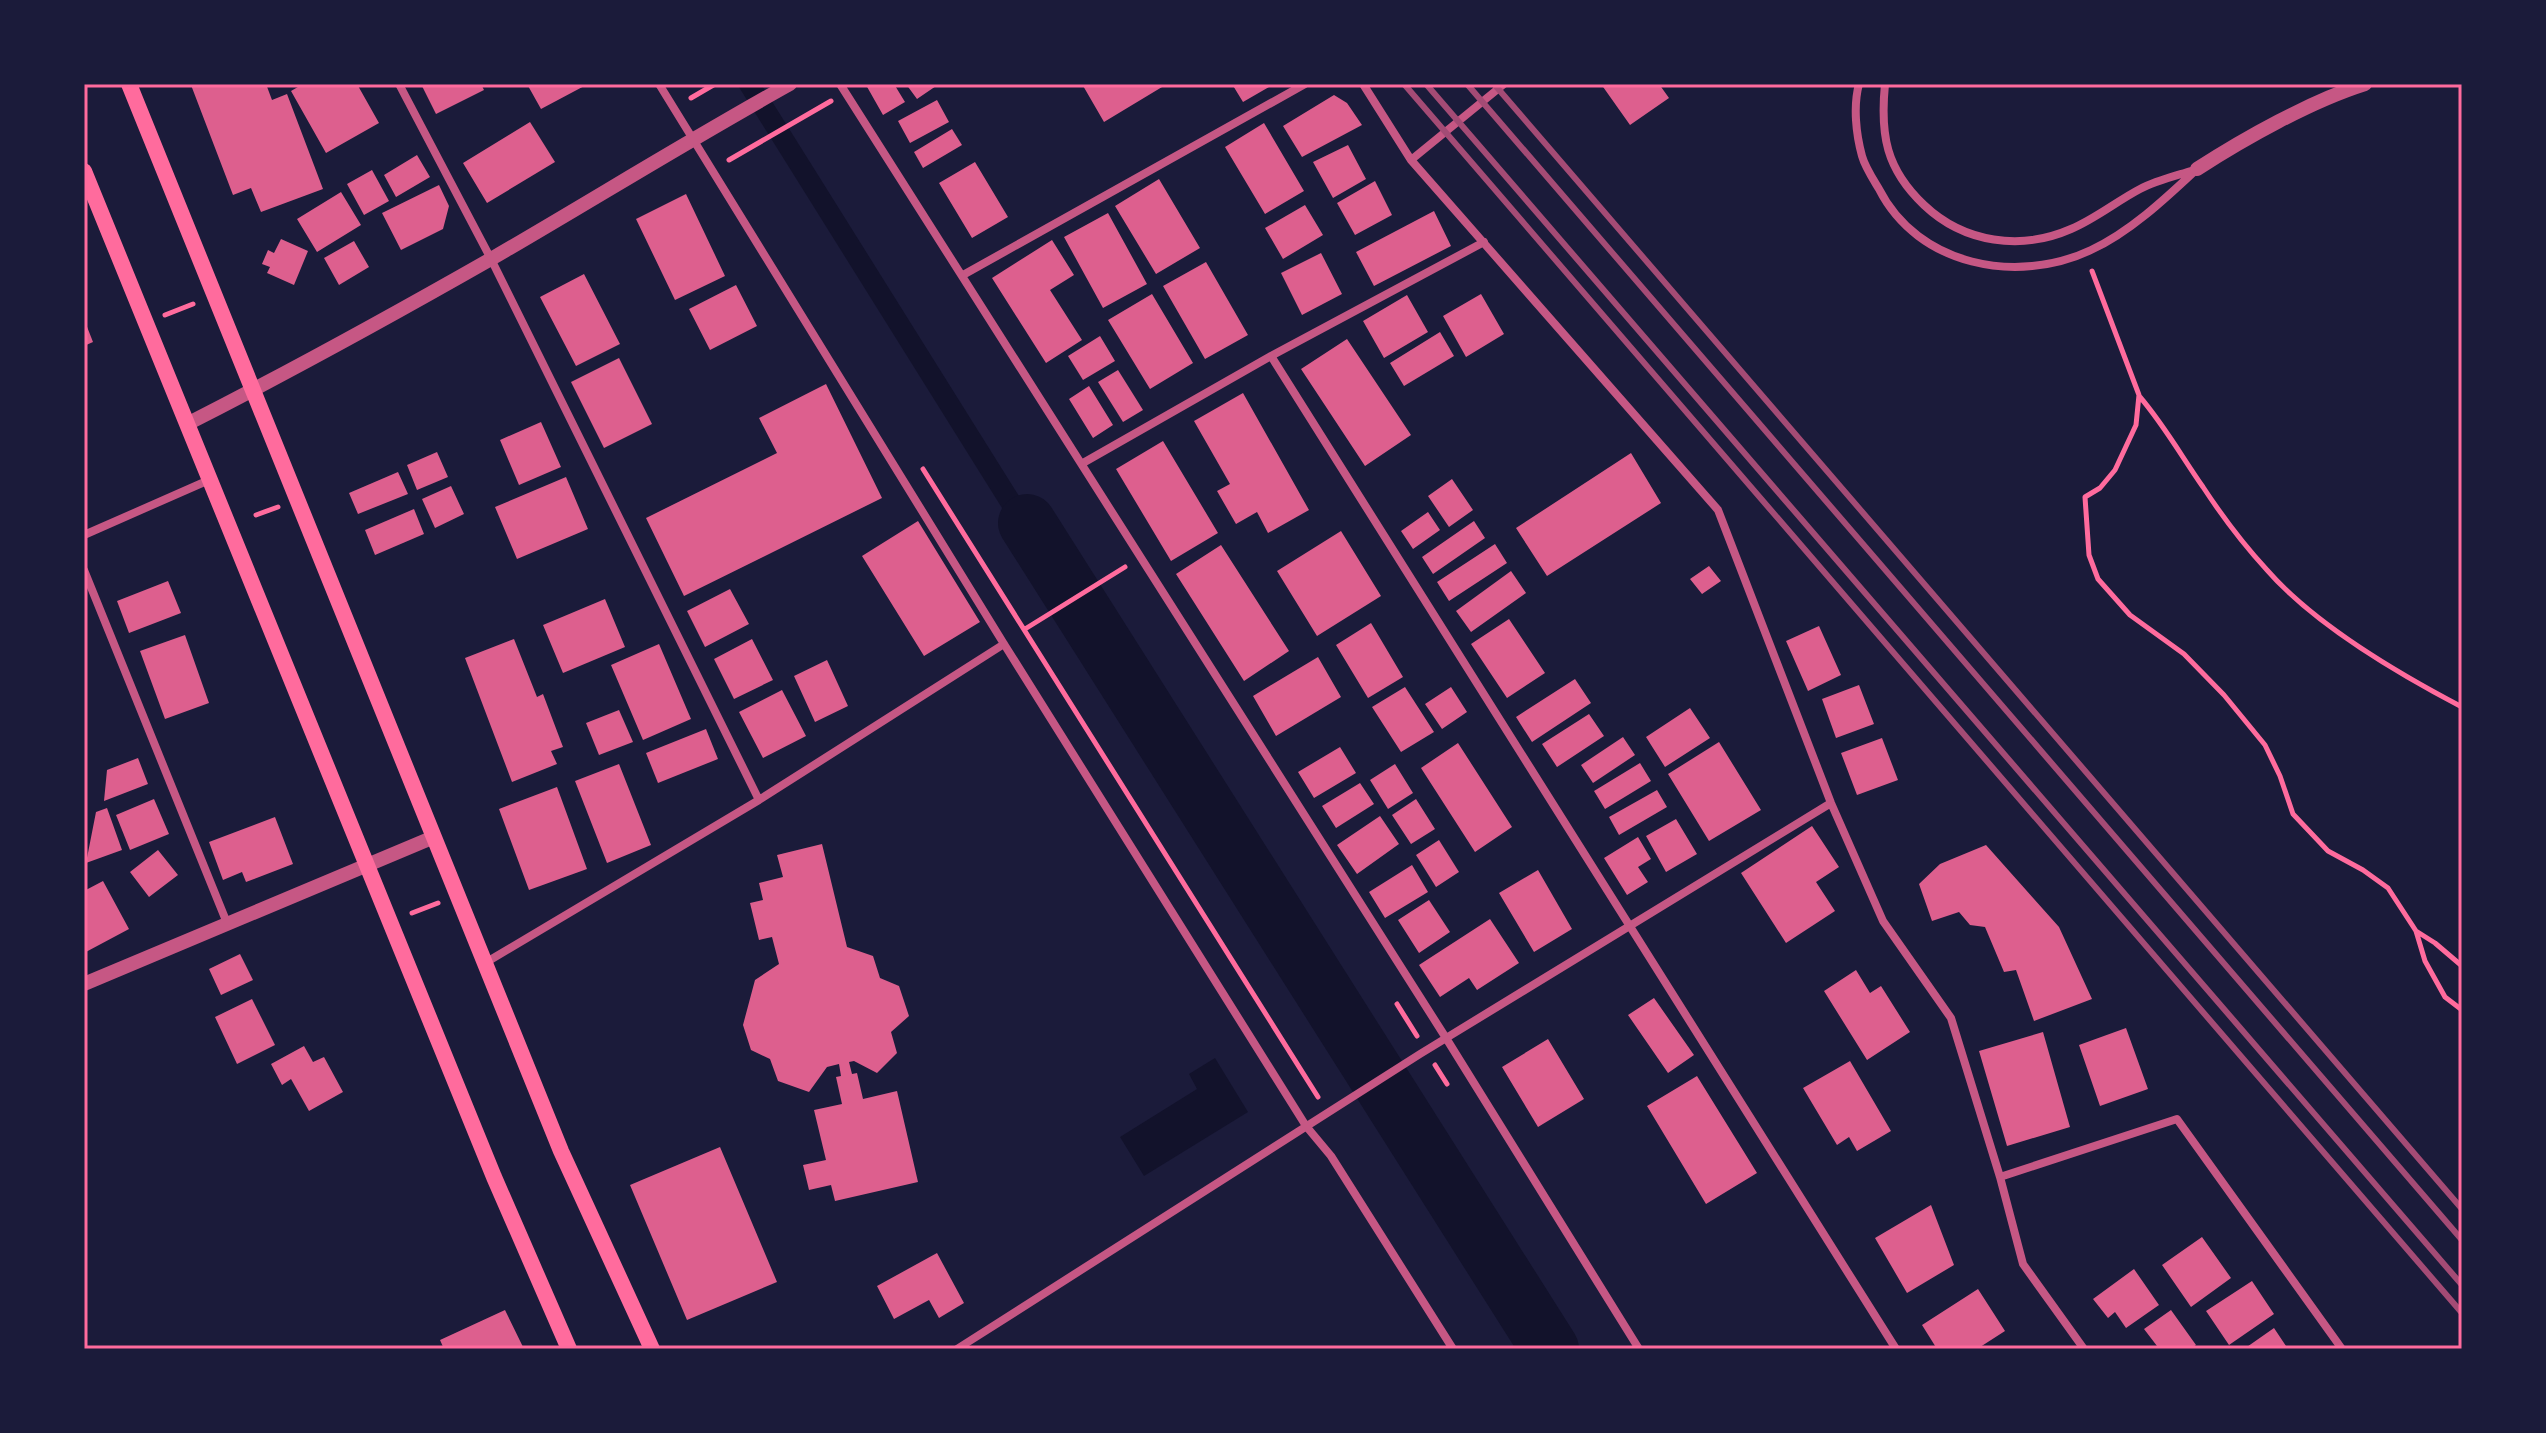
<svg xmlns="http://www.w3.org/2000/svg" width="2546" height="1433" viewBox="0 0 2546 1433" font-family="Cabin,sans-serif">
<rect width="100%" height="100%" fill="#1b1b3a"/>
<!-- water -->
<path fill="#12122b" d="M737,84H761L1076,587L1057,596Z
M1215,1058L1248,1112L1144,1176L1120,1137L1197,1089L1189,1074Z"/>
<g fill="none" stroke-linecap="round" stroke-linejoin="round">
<!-- river -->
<path stroke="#12122b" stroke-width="58" d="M1027,523L1550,1349"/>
</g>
<!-- building -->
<path fill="#dd5f8e" d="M193,84H266L272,100L287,94L323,189L261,212L251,188L233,195L191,85Z
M303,84H357L379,123L326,153L291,91Z
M421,84H481L484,90L436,114Z
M527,84H588L541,109Z
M868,84H894L905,102L883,115L866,85Z
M906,84H939L917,99Z
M1082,84H1167L1104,122Z
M1232,84H1274L1243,102Z
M1601,84H1659L1669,98L1630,125Z
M1334,95L1347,103L1362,125L1302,157L1283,126Z
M937,100L949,122L910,143L898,121Z
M530,122L555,162L487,203L463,163Z
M1264,123L1304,191L1265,214L1225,147Z
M952,129L962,145L923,168L914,152Z
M1348,145L1366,179L1333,198L1313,162Z
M417,155L430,177L396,197L384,175Z
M975,162L1008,217L972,238L939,183Z
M372,170L389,201L364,215L347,184Z
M1159,179L1200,248L1156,274L1115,206Z
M1375,181L1392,215L1355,235L1337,203Z
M439,185L449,206L443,229L401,250L382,213Z
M341,192L361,225L317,252L297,219Z
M686,194L725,276L675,300L636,219Z
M1305,205L1323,235L1283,259L1265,228Z
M1434,211L1451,246L1374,286L1356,252Z
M1108,213L1147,284L1103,308L1064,237Z
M281,239L308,251L294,285L267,273L270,267L262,264L268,250L274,253Z
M1052,240L1074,275L1050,290L1082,340L1046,363L992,278Z
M354,241L369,267L339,285L324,258Z
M1321,253L1342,294L1302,315L1281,273Z
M1206,262L1248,335L1205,359L1163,286Z
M584,274L620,344L576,366L540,297Z
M736,285L757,326L710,350L689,309Z
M1152,294L1193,363L1150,389L1108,320Z
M1481,294L1504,334L1466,357L1443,316Z
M1407,295L1428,332L1384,358L1363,321Z
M84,319L93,342L84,346Z
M1440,332L1454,356L1404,386L1390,363Z
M1100,336L1115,361L1083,380L1068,356Z
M1347,339L1411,435L1365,466L1301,369Z
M619,358L652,424L604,448L571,382Z
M1118,370L1143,410L1123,422L1098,382Z
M826,384L882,498L684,596L646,518L777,453L759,418Z
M1089,386L1113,425L1093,438L1069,399Z
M1243,393L1309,510L1268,533L1257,512L1236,524L1217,491L1230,484L1194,421Z
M541,422L561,467L519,485L500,440Z
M1163,441L1218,533L1171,561L1116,469Z
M437,452L448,477L417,490L407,465Z
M1631,453L1661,503L1547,576L1516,528Z
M398,472L408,494L358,514L349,493Z
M566,477L588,529L517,559L495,507Z
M1452,479L1473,510L1449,527L1428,496Z
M451,486L464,514L435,528L422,499Z
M414,509L424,534L375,555L365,530Z
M1428,512L1440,530L1413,549L1401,531Z
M918,521L980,622L924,656L862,556Z
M1474,521L1485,538L1433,574L1422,557Z
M1341,531L1381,596L1317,636L1277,571Z
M1495,544L1507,563L1449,601L1437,582Z
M1221,545L1289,651L1244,681L1176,574Z
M1709,566L1721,581L1702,594L1690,579Z
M1511,571L1526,593L1471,632L1456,611Z
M168,581L181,613L129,633L117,601Z
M730,589L749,624L705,647L687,611Z
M605,599L625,647L563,673L543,625Z
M1509,619L1545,673L1507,698L1471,644Z
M1371,623L1403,677L1368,698L1336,645Z
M1819,626L1841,675L1808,691L1786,641Z
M185,635L209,703L165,719L140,651Z
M514,639L537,697L543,694L563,747L551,751L557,764L512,782L465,658Z
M752,639L773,680L734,699L714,659Z
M659,644L691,719L643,740L611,665Z
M1318,657L1341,697L1276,736L1253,696Z
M827,660L848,706L815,722L794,676Z
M1575,679L1591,703L1532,742L1516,717Z
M1859,685L1874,724L1836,738L1822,699Z
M1405,687L1434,732L1401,752L1372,707Z
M1451,687L1467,712L1442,729L1425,704Z
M782,690L806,736L763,758L739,712Z
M1690,708L1710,738L1665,767L1646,737Z
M619,710L633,742L599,755L586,723Z
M1589,714L1604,736L1557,767L1542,744Z
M706,729L718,759L658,783L646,753Z
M1623,737L1635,755L1593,783L1581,765Z
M1882,738L1898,780L1857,795L1841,753Z
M1719,742L1761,810L1709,841L1668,774Z
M1458,743L1512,827L1475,852L1421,768Z
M1340,747L1356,773L1314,798L1298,772Z
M138,758L148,784L104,801L107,770Z
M1640,763L1651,781L1605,809L1594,791Z
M619,764L651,845L607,863L575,781Z
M1395,764L1413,793L1388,809L1370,780Z
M1360,783L1374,804L1336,828L1322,806Z
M557,787L587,869L529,890L499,809Z
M1657,790L1667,807L1619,835L1609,817Z
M154,799L169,834L130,850L116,815Z
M1416,799L1435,829L1411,844L1392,815Z
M107,808L122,850L86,863L96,812Z
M1380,816L1399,844L1357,874L1337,845Z
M275,817L293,864L246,882L242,872L223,880L209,842Z
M1676,819L1697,854L1666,872L1646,836Z
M1812,826L1839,867L1816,882L1835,911L1786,943L1741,873Z
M1638,837L1651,859L1638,867L1648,882L1627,895L1604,858Z
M1439,840L1459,872L1436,887L1416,855Z
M822,844L847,947L873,956L880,978L899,986L909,1016L891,1032L897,1053L877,1073L854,1061L849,1062L852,1074L857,1073L863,1099L897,1091L918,1182L835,1201L831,1185L809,1190L803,1165L826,1160L814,1110L842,1104L836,1077L841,1076L839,1064L827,1067L809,1092L778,1081L770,1059L751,1050L743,1025L755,980L779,964L772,937L759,940L750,903L763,900L759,883L783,877L777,855Z
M1986,845L2059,927L2092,999L2034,1021L2016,970L2004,972L1985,927L1970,925L1959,912L1932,921L1919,884L1940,864Z
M158,850L178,875L149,897L130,872Z
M1412,865L1428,892L1385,918L1369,892Z
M1538,870L1572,929L1534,952L1499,893Z
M103,881L129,929L84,953V891Z
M1429,900L1450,932L1419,953L1398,920Z
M1490,919L1519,963L1477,990L1469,978L1440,997L1419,965Z
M240,954L253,980L221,995L209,969Z
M1856,970L1870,993L1881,986L1910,1032L1867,1060L1824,991Z
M1654,998L1694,1055L1668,1073L1628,1015Z
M252,999L275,1045L237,1064L215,1017Z
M2126,1028L2148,1089L2100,1106L2079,1045Z
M2043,1032L2070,1127L2007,1146L1979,1051Z
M1548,1039L1584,1099L1538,1127L1502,1067Z
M304,1046L313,1062L324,1057L343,1092L309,1111L291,1079L282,1085L271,1064Z
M1850,1061L1891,1131L1857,1151L1849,1137L1837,1145L1803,1088Z
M1697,1076L1757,1173L1706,1204L1647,1106Z
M720,1147L777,1282L687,1320L630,1185Z
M1931,1205L1954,1265L1907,1293L1875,1238Z
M2202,1237L2231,1278L2191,1307L2162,1265Z
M937,1253L964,1303L939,1318L929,1300L894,1319L877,1286Z
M2134,1269L2159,1305L2126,1328L2115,1312L2108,1318L2093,1299Z
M2252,1281L2274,1314L2229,1345L2206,1311Z
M1978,1289L2005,1331L1977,1349H1937L1922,1325Z
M505,1310L524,1349H444L440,1340Z
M2171,1310L2196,1345L2190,1349H2152L2157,1346L2144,1329Z
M2274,1328L2288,1349H2244Z"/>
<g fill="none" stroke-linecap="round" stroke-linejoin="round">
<!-- path -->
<path stroke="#ff6b9d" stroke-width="5" d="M691,98L715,84
M729,160L831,101
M2092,271L2139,395L2136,425L2115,470L2100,488L2085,497L2089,555L2098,579L2130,615L2184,654L2224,695L2265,745L2280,776L2293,814L2328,851L2363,870L2388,888L2416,931L2425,961L2445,997L2462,1010
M165,315L193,304
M2140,397C2164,425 2182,457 2203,487C2222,516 2244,545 2267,570C2315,625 2397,673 2462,707
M923,469L1318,1097
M256,515L278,507
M1025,629L1125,567
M412,913L438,903
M2416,931L2435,943L2462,966
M1397,1004L1417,1036
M1435,1065L1447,1084"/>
<!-- minor -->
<path stroke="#c65784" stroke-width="8" d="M399,84L491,259L759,800
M659,84L1004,644L1306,1126L1331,1156L1453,1349
M840,84L1446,1038L1639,1349
M1363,84L1411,160L1718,510L1831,803L1883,921L1951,1018L2000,1177L2177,1119L2342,1349
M1859,84C1853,106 1856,134 1862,156C1865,167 1873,179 1879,189C1918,266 2017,285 2091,250C2130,232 2166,198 2197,169
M1885,84C1880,135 1886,169 1924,205C1964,243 2021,251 2071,229C2095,219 2117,201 2140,189C2155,181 2175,176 2191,171
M1411,160L1504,84
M963,275L1305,84
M1271,356L1896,1349
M1083,463L1271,356L1484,242
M84,535L209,480
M84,570L227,923
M485,963L759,800L1004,644
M2000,1177L2023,1264L2084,1349
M957,1349L1420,1054L1831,803"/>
<!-- tertiary -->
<path stroke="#c65784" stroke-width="14" d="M2197,169C2245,138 2311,101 2365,84
M187,424C289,372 391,316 491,259C591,201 689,140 790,84
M84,984L434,837"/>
<!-- secondary -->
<path stroke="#ff6b9d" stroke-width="16" d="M129,84L561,1151L652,1349
M84,171L494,1177L569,1349"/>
<!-- rail -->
<path stroke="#a44b75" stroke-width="6" d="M1404,84L2462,1313
M1426,84L2462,1285
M1467,84L2462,1240
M1494,84L2462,1209"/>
</g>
<!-- border -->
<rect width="2546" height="1433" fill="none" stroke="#1b1b3a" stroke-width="172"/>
<rect x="86" y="86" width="2374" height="1261" fill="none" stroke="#ff6b9d" stroke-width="3"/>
</svg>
